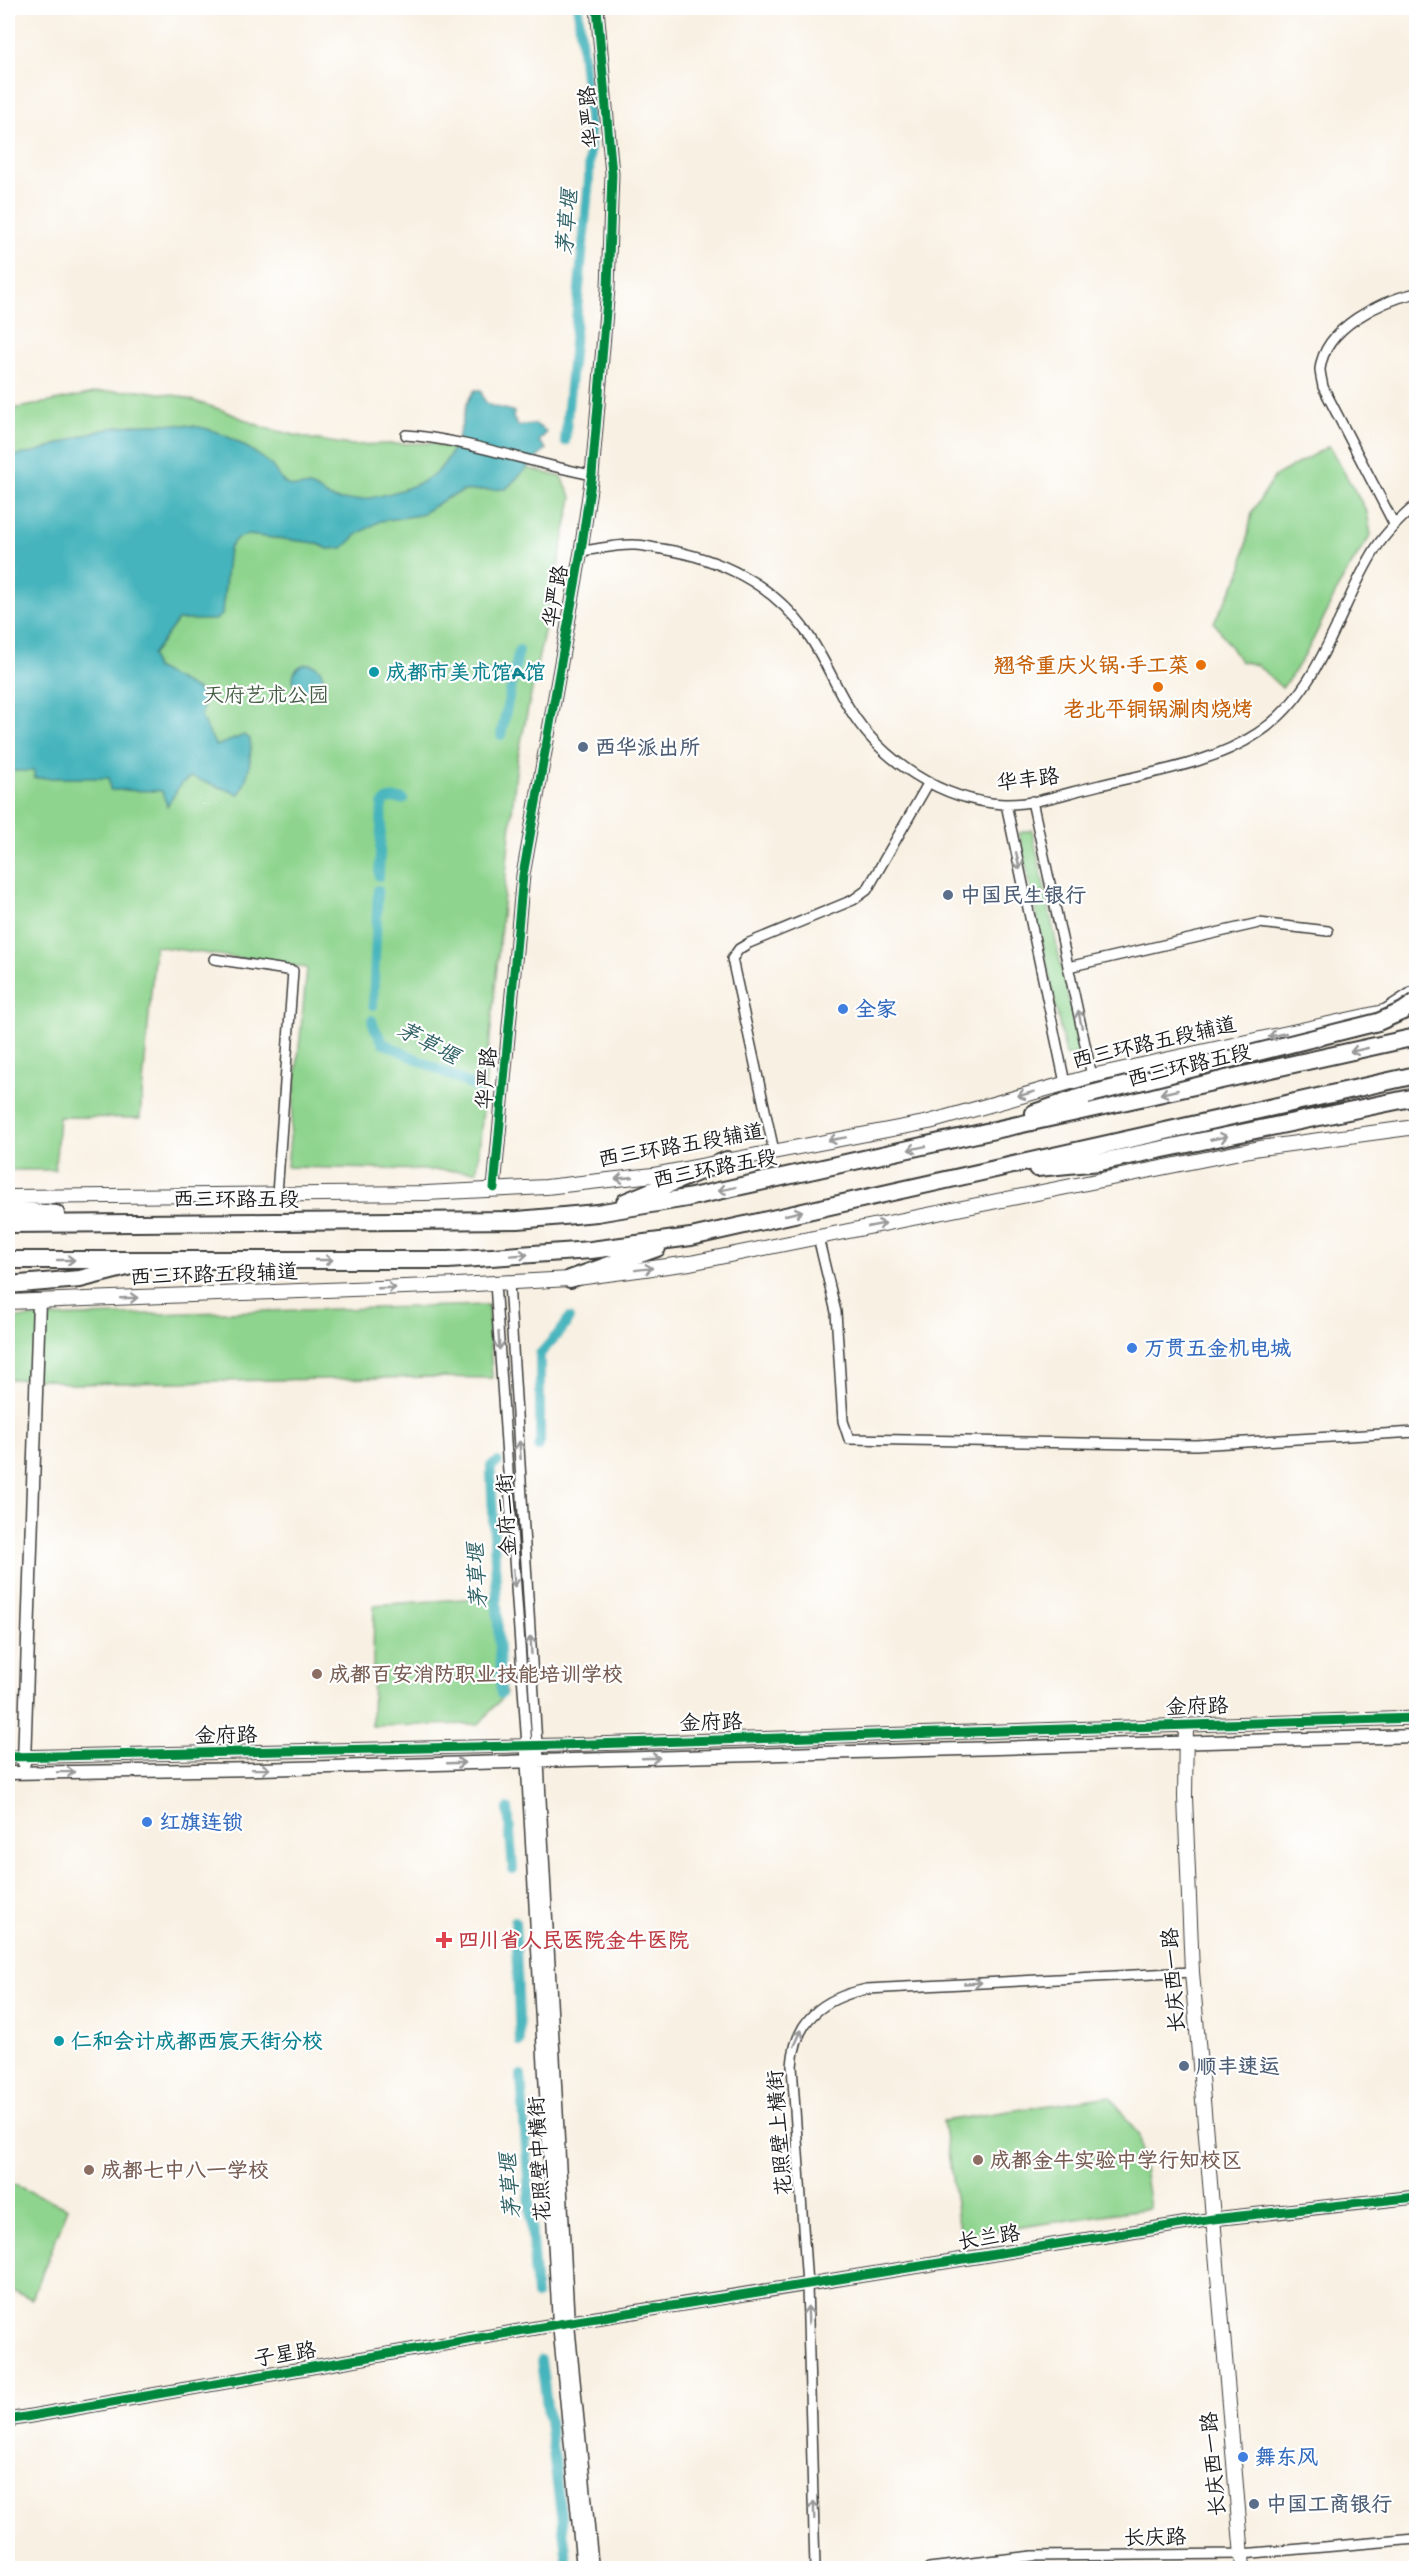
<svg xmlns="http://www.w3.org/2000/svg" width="1424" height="2576" viewBox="0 0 1424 2576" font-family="'Gochi Hand','LXGW WenKai TC',sans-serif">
<rect width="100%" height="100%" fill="#fff"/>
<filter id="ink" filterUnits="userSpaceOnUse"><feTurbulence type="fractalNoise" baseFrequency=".0167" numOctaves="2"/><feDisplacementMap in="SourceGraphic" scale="12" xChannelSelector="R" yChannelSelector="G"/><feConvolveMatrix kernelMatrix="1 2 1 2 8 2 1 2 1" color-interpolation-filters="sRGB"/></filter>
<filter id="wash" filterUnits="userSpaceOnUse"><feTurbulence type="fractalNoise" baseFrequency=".008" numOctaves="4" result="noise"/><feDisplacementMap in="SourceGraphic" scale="24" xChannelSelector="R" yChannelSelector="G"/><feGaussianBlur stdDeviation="1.35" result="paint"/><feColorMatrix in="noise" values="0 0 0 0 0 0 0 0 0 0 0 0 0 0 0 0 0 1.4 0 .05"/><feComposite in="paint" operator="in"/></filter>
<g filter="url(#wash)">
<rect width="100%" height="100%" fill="#f8f0e2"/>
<!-- green -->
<path fill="#8ed48e" stroke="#557855" stroke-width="1.5" d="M139,390L179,396L222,410L265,428L312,439L349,445L430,443L561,477L572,498L517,761L477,1171L287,1167L307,968L155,946L140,1118L59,1117L55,1170H8V408H19L99,392Z
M1329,446L1367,512L1371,535C1360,552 1348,569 1339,586C1321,622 1308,657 1282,688L1257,665L1240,661L1214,622L1241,572L1252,512L1275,476Z
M1032,830L1080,1053L1066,1056L1019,833Z
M488,1305L492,1378L427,1377L72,1384L46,1379H8V1318Z
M492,1597L506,1693L479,1724L372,1726L374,1605Z
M1110,2096L1139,2136L1150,2208L961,2236L943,2121Z
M8,2182L68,2208L32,2299L8,2289Z"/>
<!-- water -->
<path fill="#44b4bc" stroke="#30686c" stroke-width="1.5" d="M475,390H481C484,411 499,405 514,412L513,418L518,426L535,424L547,432L539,441L546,449L506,489L464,491L447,498L420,515L380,521L358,534L343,548L328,549L316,543L248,535L237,538L229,548L222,615L215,620H178L152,655L155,668L200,691L204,703L201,717L216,746L244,735L250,739C252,756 249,779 239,794L191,777L180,785L167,806L162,791L110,790L109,778H34V771H8V456C38,455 65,440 95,432C127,423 165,422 199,427C223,431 252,449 271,465C277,471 279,481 288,485C296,489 303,485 310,486C319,489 326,497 335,499C357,505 422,488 438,471C450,458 458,441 462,423C465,410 466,401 475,390Z
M293 679a15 15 0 1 1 30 0a15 15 0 1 1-30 0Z"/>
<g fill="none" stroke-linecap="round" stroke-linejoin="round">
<!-- canal -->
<path stroke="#44b4bc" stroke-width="10" d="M565,441L589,179L590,128L578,8
M501,735L519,650
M379,876L382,805C387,797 394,798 403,799
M373,1005L378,890
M372,1020L374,1027L383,1043L477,1088
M538,1447L540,1441V1354L564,1327L569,1318
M498,1462L491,1466V1472L501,1694
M508,1809L513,1869
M515,1921L520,2042
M521,2075L536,2295
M541,2360L568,2568"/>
</g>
</g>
<g filter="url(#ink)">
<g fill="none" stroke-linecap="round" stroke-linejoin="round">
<defs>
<path id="minor" d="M406,435C469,440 530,463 592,475
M1394,524L1323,387C1322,381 1320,374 1320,369C1325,327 1381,301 1416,293
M581,551C599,549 618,544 635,545C644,545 653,548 662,549C719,558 773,584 807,633C824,657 834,684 849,708C881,761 942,801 1004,804C1035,805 1069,792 1100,785C1152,772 1212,764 1258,733C1322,691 1337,609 1376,548C1387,531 1401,518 1416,505
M1032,801L1092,1076
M1006,804L1065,1083
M214,959L293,971L277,1194
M1068,967L1259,923L1328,931
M774,1151L732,959L739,949L749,943L853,900L867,890L929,782
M818,1237L836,1312L843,1421L849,1439L1196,1445L1416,1432
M509,1282L537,1745
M495,1283L527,1746
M815,2568L807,2285L792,2066C795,2019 824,1998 867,1989L1192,1972
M929,2568L1032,2556L1242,2554L1416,2539"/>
<path id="tertiary" d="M1385,1011L1416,991
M494,1188L523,875L581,551L592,475L608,288L612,174L597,8
M527,1753L559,2324L583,2568
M537,1753L568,2324L592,2568
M8,1757L560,1745L1416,1718
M24,1763L39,1301
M8,1773L260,1769L1416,1736
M8,2420L559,2324L1213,2219L1416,2197"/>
<path id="secondary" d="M8,1197L426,1193L546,1187L653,1175L929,1122L1092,1076L1397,1009
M8,1302L457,1285L570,1279L690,1263L1260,1148L1416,1127
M1186,1725L1185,1797L1192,1972L1243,2568"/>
<path id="trunk" d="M1034,1113L1087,1095
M1037,1168L1100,1162L1416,1097
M625,1202L727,1160
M8,1210L56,1214
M8,1224L518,1220L597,1213L687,1198L1416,1037
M8,1260H448L591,1250L691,1237L1416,1075
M570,1279L657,1248
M8,1285L80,1279L131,1266"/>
</defs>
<!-- minor casing -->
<use href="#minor" stroke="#3d3c3a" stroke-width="12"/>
<!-- tertiary casing -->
<use href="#tertiary" stroke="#3d3c3a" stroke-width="15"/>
<!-- secondary casing -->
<use href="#secondary" stroke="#3d3c3a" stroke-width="16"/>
<!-- trunk casing -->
<use href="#trunk" stroke="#3d3c3a" stroke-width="20"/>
<!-- minor -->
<use href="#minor" stroke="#fff" stroke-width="9"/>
<!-- tertiary -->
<use href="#tertiary" stroke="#fff" stroke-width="12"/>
<!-- secondary -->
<use href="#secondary" stroke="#fff" stroke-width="14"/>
<!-- trunk -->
<use href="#trunk" stroke="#fff" stroke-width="16"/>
<defs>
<path id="trunk-bridge" d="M1087,1095L1378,1022L1403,1011L1416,1002"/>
</defs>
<!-- trunk-bridge casing -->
<use href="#trunk-bridge" stroke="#3d3c3a" stroke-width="20" stroke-linecap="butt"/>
<!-- trunk-bridge -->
<use href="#trunk-bridge" stroke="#fff" stroke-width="16"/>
<defs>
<path id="cycleway" d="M494,1188L523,875L581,551L592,475L608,288L612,174L597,8
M8,1757L560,1745L1416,1718
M8,2420L559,2324L1213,2219L1416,2197"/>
</defs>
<!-- cycleway casing -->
<use href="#cycleway" stroke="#fff" stroke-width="13"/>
<!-- cycleway -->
<use href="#cycleway" stroke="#00873e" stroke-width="9"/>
</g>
<!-- one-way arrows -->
<defs><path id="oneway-shaft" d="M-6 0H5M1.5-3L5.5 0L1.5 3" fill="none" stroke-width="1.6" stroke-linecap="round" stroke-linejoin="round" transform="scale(1.5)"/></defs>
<g stroke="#999">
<use href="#oneway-shaft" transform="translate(1018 861) rotate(78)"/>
<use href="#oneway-shaft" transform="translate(1080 1019) rotate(-102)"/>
<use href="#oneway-shaft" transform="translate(1277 1035) rotate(167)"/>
<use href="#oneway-shaft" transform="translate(1359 1050) rotate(167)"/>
<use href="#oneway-shaft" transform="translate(1169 1092) rotate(167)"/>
<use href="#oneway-shaft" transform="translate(1026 1094) rotate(164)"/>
<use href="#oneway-shaft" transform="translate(1219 1138) rotate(-12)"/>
<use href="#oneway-shaft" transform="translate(837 1139) rotate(170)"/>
<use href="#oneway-shaft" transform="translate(917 1148) rotate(168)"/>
<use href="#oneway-shaft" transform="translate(624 1178) rotate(174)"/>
<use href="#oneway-shaft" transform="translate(727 1189) rotate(168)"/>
<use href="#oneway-shaft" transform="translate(794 1213) rotate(-13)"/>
<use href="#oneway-shaft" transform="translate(877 1225) rotate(-11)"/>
<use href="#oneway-shaft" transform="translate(519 1255) rotate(-4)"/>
<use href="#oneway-shaft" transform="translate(66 1260)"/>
<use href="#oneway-shaft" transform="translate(324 1260)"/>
<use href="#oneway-shaft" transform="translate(644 1269) rotate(-7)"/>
<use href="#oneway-shaft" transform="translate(387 1288) rotate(-2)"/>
<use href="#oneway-shaft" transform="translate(129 1298) rotate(-2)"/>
<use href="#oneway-shaft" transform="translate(499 1341) rotate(87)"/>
<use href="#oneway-shaft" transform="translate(520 1450) rotate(-94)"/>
<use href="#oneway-shaft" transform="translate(514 1578) rotate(86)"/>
<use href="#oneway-shaft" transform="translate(531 1645) rotate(-93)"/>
<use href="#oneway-shaft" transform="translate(651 1758) rotate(-2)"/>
<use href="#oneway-shaft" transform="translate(456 1763) rotate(-2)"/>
<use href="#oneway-shaft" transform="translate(261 1769) rotate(-1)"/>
<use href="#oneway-shaft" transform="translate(66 1772) rotate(-1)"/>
<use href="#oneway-shaft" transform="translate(973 1983) rotate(-3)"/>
<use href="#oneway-shaft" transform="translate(798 2038) rotate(-66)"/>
<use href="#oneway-shaft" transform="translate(808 2315) rotate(-92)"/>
<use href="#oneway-shaft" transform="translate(814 2510) rotate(-92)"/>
</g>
</g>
<!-- markers -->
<g fill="#e8710a" stroke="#fff" stroke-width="2">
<circle cx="1201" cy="665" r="6"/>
<circle cx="1158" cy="687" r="6"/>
</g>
<g fill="#0f9aa8" stroke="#fff" stroke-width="2">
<circle cx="374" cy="672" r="6"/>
<circle cx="59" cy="2041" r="6"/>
</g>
<g fill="#5c6f8a" stroke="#fff" stroke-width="2">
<circle cx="583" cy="747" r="6"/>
<circle cx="948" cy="895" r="6"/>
<circle cx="1184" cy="2066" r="6"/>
<circle cx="1254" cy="2504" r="6"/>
</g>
<g fill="#3f7fe0" stroke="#fff" stroke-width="2">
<circle cx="843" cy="1009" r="6"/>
<circle cx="1132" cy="1348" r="6"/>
<circle cx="147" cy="1822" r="6"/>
<circle cx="1243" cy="2457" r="6"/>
</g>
<g fill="#8d6e63" stroke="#fff" stroke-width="2">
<circle cx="317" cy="1674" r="6"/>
<circle cx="978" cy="2160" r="6"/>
<circle cx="89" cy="2170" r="6"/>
</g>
<path fill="#e0444e" stroke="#fff" stroke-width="2" d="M441 1931h6v6h6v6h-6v6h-6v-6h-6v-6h6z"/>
<g text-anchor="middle" stroke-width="4.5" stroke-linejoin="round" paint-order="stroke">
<!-- street labels -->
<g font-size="21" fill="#1c1c1c" stroke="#fff">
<text transform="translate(589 117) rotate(-95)" y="7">华严路</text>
<text transform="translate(555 596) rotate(-80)" y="7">华严路</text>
<text transform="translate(1028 779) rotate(-7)" y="7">华丰路</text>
<text transform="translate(1154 1042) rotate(-13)" y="7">西三环路五段辅道</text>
<text transform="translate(1189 1065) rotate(-13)" y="7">西三环路五段</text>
<text transform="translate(486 1078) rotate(-85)" y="7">华严路</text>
<text transform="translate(681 1145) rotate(-10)" y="7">西三环路五段辅道</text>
<text transform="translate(715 1168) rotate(-11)" y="7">西三环路五段</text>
<text x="236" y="1206">西三环路五段</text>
<text transform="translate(214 1274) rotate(-2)" y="7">西三环路五段辅道</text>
<text transform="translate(506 1515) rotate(-93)" y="7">金府二街</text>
<text transform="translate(1197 1706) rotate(-2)" y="7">金府路</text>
<text transform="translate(711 1722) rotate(-2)" y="7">金府路</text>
<text transform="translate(226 1735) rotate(-1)" y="7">金府路</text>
<text transform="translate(1173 1980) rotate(-94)" y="7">长庆西一路</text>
<text transform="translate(779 2133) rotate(-94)" y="7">花照壁上横街</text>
<text transform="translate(539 2159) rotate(-93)" y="7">花照壁中横街</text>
<text transform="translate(989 2237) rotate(-9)" y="7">长兰路</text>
<text transform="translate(285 2354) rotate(-9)" y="7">子星路</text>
<text transform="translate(1213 2464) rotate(-95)" y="7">长庆西一路</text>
<text transform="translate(1155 2537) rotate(-1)" y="7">长庆路</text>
</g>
<!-- food labels -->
<g font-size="21" font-weight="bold" fill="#c56008" stroke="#fff" text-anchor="end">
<text x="1189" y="672">翘爷重庆火锅·手工菜</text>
<text x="1158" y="716" text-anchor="middle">老北平铜锅涮肉烧烤</text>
</g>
<!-- culture labels -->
<g font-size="21" font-weight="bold" fill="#0d838f" stroke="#fff" text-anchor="start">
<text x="386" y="679">成都市美术馆A馆</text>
<text x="71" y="2048">仁和会计成都西宸天街分校</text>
</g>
<!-- park labels -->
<g font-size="21" fill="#445c44" stroke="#fff">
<text x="266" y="702">天府艺术公园</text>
</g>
<!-- service labels -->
<g font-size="21" font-weight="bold" fill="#4e5e75" stroke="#fff" text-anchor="start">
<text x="595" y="754">西华派出所</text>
<text x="960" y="902">中国民生银行</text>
<text x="1196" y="2073">顺丰速运</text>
<text x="1266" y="2511">中国工商银行</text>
</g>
<!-- shop labels -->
<g font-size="21" font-weight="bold" fill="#366cbe" stroke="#fff" text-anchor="start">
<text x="855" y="1016">全家</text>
<text x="1144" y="1355">万贯五金机电城</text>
<text x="159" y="1829">红旗连锁</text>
<text x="1255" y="2464">舞东风</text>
</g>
<!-- education labels -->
<g font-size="21" font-weight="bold" fill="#785e54" stroke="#fff" text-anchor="start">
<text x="329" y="1681">成都百安消防职业技能培训学校</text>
<text x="990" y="2167">成都金牛实验中学行知校区</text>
<text x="101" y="2177">成都七中八一学校</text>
</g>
<!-- health labels -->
<g font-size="21" font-weight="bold" fill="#be3a42" stroke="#fff" text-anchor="start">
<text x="458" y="1947">四川省人民医院金牛医院</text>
</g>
<!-- water labels -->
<g font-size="22" font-style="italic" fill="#2e6064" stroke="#fff">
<text transform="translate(566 222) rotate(-85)" y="8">茅草堰</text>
<text transform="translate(429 1042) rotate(28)" y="8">茅草堰</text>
<text transform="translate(476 1576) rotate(-93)" y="8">茅草堰</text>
<text transform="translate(509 2186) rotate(-94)" y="8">茅草堰</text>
</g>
</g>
<!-- margin -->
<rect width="1424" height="2576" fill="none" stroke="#fff" stroke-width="30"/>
</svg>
